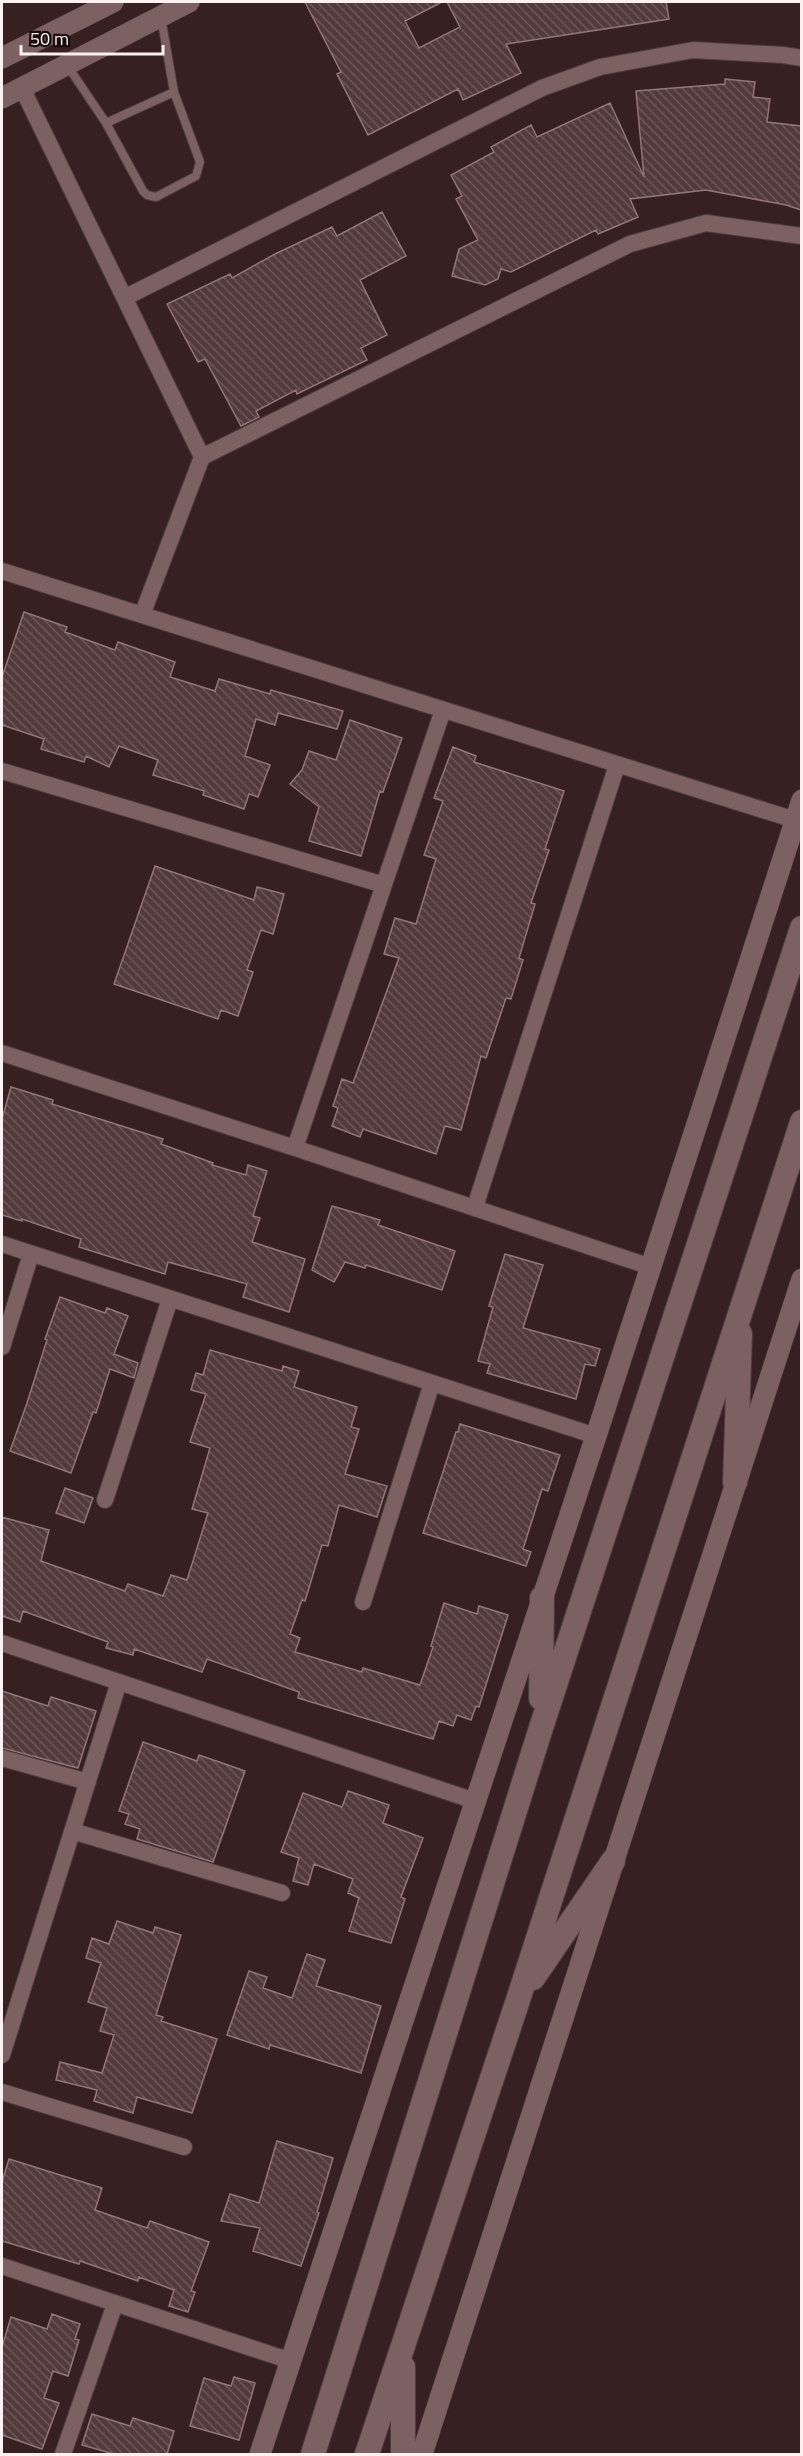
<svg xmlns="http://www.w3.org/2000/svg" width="803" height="2456" viewBox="0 0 803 2456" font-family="'Titillium Web',sans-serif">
<defs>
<pattern id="building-back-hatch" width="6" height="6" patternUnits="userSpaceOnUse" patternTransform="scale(1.5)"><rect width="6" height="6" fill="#533a3c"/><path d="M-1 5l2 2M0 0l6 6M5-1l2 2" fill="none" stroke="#6d5758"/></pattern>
</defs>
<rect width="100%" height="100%" fill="#372022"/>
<!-- building -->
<path fill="url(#building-back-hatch)" stroke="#937678" stroke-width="1.5" d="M305,2H442L405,21L419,48L460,27L447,2H666L669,19L506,44L521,73L463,100L458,89L368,135L337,74L341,72Z
M725,79L755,82L753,97L770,99L767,122L801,126V210L786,205L706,190L630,199L638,217L598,234L596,230L511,272L501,269L498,279L485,285L452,276L459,249L478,240L456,199L462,196L451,175L494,152L491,147L531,125L537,137L610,103L644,177L636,91L725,84Z
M382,212L406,256L360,280L387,335L361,348L367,360L297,394L296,390L256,411L259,417L241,426L205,359L198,362L167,304L230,274L232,278L275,254L332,227L337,236Z
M24,612L67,627L65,632L115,650L118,642L175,662L170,677L215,691L219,679L270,694L271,690L343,711L337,729L278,713L275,725L256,719L245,756L270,765L258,797L249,794L244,809L203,795L204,791L153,775L158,760L119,746L109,767L86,756L84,762L41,749L44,739L2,725V677Z
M350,720L402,738L383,792L380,791L361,856L309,841L319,807L290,784L302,770L309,751L336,760Z
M453,747L476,756L474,762L564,791L545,849L549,850L531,903L535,904L519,958L523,960L511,999L506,998L486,1058L481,1056L461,1130L445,1126L436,1154L363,1129L360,1137L332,1126L338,1108L333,1106L342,1079L353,1083L399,958L384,954L395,918L416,924L436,859L424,855L443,801L434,798Z
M155,866L254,900L257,887L284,894L273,934L261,930L247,970L253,972L238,1016L221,1010L218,1019L114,984Z
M11,1087L53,1100L52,1104L163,1139L161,1144L213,1163L212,1165L246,1175L248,1165L267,1171L253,1216L260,1218L252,1242L305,1259L289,1312L243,1297L247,1284L168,1262L165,1274L79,1247L81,1239L22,1219V1221L2,1215V1119Z
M332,1206L380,1220L378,1225L455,1251L442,1290L366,1265L365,1268L345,1262L334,1282L312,1270Z
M505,1254L543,1265L523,1328L600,1349L595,1366L585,1364L576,1399L487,1373L490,1364L478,1361L493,1307L489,1306Z
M60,1297L105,1313L107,1308L128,1316L114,1354L138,1363L134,1378L110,1369L96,1413L93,1412L71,1473L10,1451L27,1403L47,1340L45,1339Z
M210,1350L282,1371L283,1366L299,1371L294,1387L357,1407L351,1427L359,1429L345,1474L387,1486L377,1517L339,1505L328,1546L322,1545L305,1601L302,1600L290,1634L300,1638L295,1652L362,1672L363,1668L420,1685L433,1647L431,1646L444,1603L477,1614L479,1606L508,1615L479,1707L476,1706L471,1720L457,1715L453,1726L439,1721L433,1739L298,1698L299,1692L207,1659L202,1672L134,1649L133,1655L106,1648L108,1642L23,1611L20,1622L2,1616V1517L49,1530L41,1561L125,1591L128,1584L163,1596L171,1575L187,1580L208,1513L192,1509L210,1448L190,1442L206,1394L191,1390L196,1373L203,1375Z
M460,1424L560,1455L548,1491L542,1489L523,1549L531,1552L526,1566L423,1533L456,1432H458Z
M65,1488L93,1498L84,1523L56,1513Z
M2,1691L48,1706L51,1697L96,1711L78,1768L2,1748Z
M143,1742L197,1761L199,1755L245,1771L213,1862L137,1839L140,1829L125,1824L129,1814L119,1811Z
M348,1791L389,1805L383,1823L423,1838L401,1897L405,1899L391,1943L349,1931L359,1898L348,1893L353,1879L314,1864L308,1885L293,1881L299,1858L281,1852L303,1793L342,1807Z
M117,1921L153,1933L155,1927L181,1935L156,2015L163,2017L161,2021L217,2039L192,2113L137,2097L133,2113L94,2101L97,2090L56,2080L60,2062L102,2073L114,2035L100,2031L107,2008L88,2002L101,1963L86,1958L92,1938L109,1944Z
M307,1954L325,1960L316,1986L381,2006L361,2073L270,2045L269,2049L227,2035L249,1971L267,1977L263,1988L292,1998Z
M277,2141L333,2158L317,2212L319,2213L301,2266L253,2251L260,2228L221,2221L230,2194L259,2203Z
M9,2159L102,2188L95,2210L147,2228L150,2221L209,2242L191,2291L195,2292L188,2312L169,2306L174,2290L139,2277L138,2281L80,2261L79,2264L2,2241V2182Z
M52,2314L80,2324L75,2339L79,2340L68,2376L53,2371L44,2398L59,2403L42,2449L2,2435V2347L11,2317L47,2329Z
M234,2377L255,2383L239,2440L190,2426L204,2378L231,2386Z
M92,2414L130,2426L133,2418L174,2431L167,2454H114L82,2445Z"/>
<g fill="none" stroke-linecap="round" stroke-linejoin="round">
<defs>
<path id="service" d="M67,65L106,123L174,92L161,17
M106,123L143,191L147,195L156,197L196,176L200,162L174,92"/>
<path id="minor" d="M22,88L202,457L142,615
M126,297L542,88L600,67L693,50L783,55L802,58
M202,457L630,244L706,223L802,236
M2,571L795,820
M2,771L384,885
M2,1053L295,1148L651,1267
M295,1148L443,710
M475,1207L617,765
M2,1244L596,1436
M2,1347L31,1254
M105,1500L170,1299
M363,1602L432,1383
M2,1643L475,1801
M2,1758L88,1782
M72,1831L282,1893
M2,2055L119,1682
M2,2092L184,2147
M2,2266L291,2361
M63,2454L115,2304"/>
<path id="tertiary" d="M2,58L113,2
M2,98L189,2
M260,2454L596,1436L802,800
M422,2454L802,1279"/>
<path id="secondary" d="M735,1482L740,1334
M541,1698L542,1598
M533,1978L613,1861
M403,2367V2454
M313,2454L540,1731L802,928
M367,2454L518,2000L802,1122"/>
</defs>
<!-- service casing -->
<use href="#service" stroke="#4e3c3d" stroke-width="10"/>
<!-- minor casing -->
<use href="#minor" stroke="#4e3c3d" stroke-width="18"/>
<!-- tertiary casing -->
<use href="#tertiary" stroke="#4e3c3d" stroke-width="22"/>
<!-- secondary casing -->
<use href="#secondary" stroke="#4e3c3d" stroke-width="26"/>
<!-- service -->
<use href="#service" stroke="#7c6062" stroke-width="8"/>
<!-- minor -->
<use href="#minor" stroke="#7c6062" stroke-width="16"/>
<!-- tertiary -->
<use href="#tertiary" stroke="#7c6062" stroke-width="21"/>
<!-- secondary -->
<use href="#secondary" stroke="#7c6062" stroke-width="24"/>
</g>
<!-- border -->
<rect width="803" height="2456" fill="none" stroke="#fdf0f0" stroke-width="6"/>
<!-- scale -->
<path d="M21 45v9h142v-9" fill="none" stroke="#fdf0f0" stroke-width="3"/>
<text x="30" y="45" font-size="18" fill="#fdf0f0" stroke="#170d0e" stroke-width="4.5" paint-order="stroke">50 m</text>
</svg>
